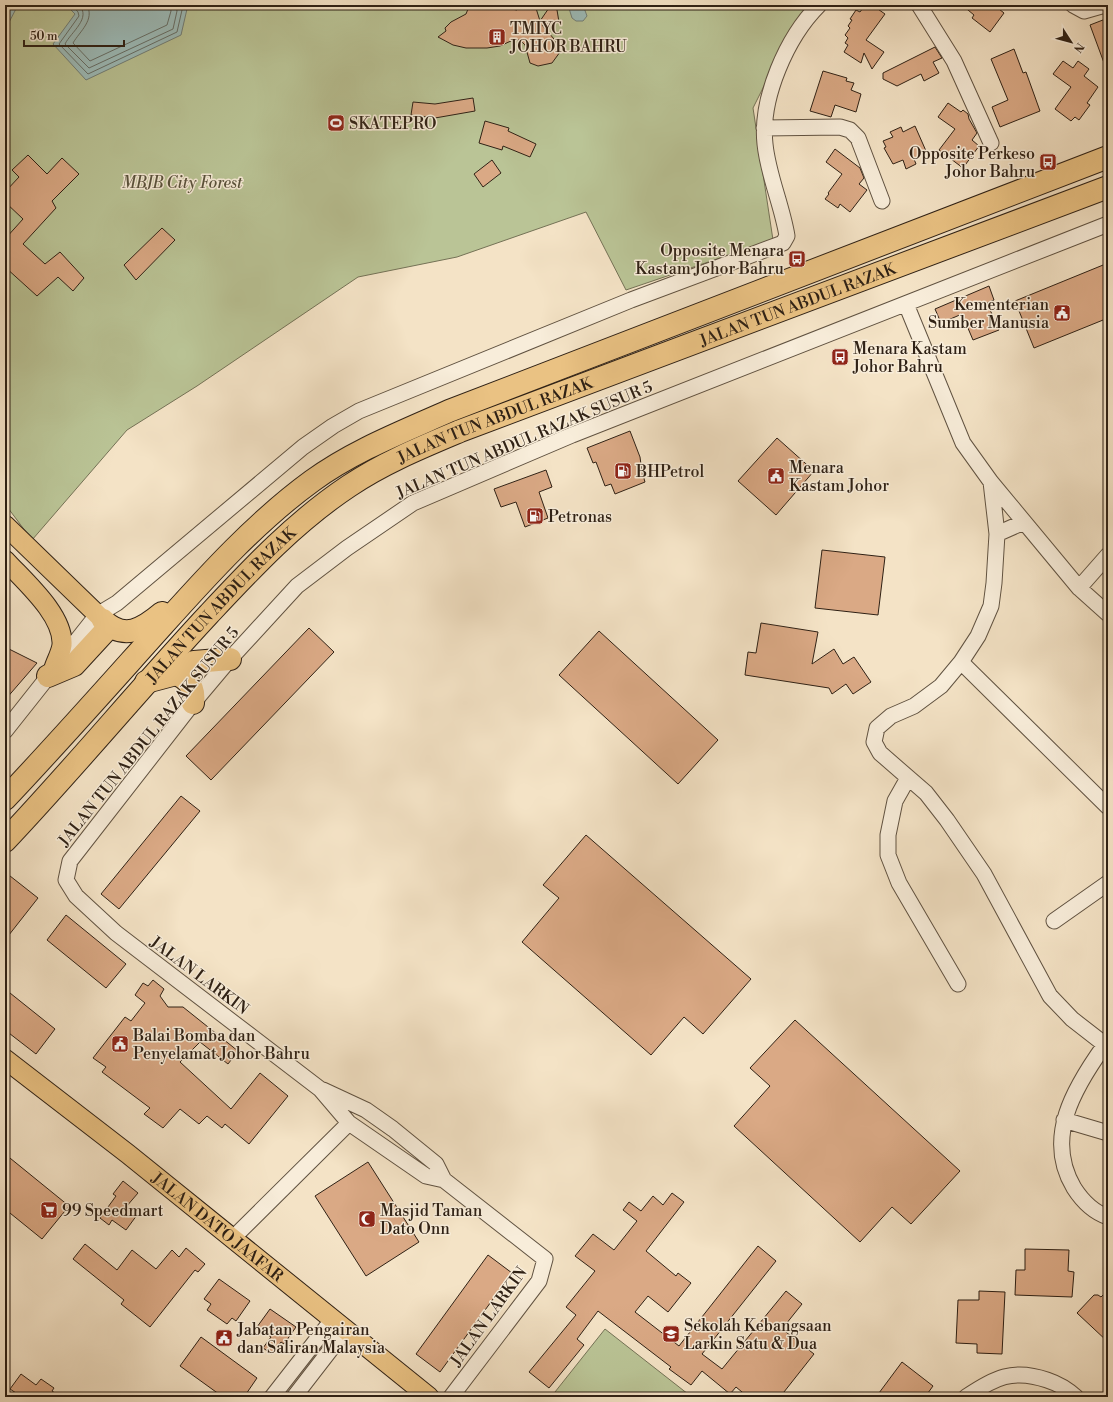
<svg xmlns="http://www.w3.org/2000/svg" width="1113" height="1402" viewBox="0 0 1113 1402" font-family="'Libre Bodoni',serif">
<rect width="100%" height="100%" fill="#f4e3c6"/>
<filter id="stains"><feTurbulence type="fractalNoise" baseFrequency=".005" numOctaves="4"/><feColorMatrix values="0 0 0 0 .2 0 0 0 0 .09 0 0 0 0 .02 0 0 0 .5 -.17"/></filter>
<radialGradient id="worn" r=".72"><stop offset=".6" stop-color="#630" stop-opacity="0"/><stop offset="1" stop-color="#630" stop-opacity=".3"/></radialGradient>
<!-- green -->
<path fill="#bac496" stroke="#747256" d="M5,5H811L783,48L753,108L773,240L626,290L586,212L457,257L358,277L197,386L127,430L32,540L5,504Z
M605,1329L688,1394L685,1397H551Z"/>
<!-- water -->
<path fill="#9dbdbb" stroke="#717f79" d="M5,5H18L5,30Z
M66,5H184L187,9L181,35L86,80L53,44L75,14Z
M568,5H583L587,16L583,21H576L572,18Z"/>
<g fill="none" stroke-linecap="round" stroke-linejoin="round">
<!-- shore -->
<path stroke="#666f68" stroke-width="1" d="M72,5L78,12L79,16L59,44L88,74L177,32L182,10L181,5
M79,5C92,18 71,32 65,44L89,68L173,29L177,11L176,5
M87,5C95,20 80,31 73,43L90,61L167,25L171,11L170,5"/>
</g>
<!-- building -->
<path fill="#daa985" stroke="#2f2115" d="M517,5H535L540,21L551,5L557,10L559,22L542,25L554,39L560,52L552,63L538,66L530,63L525,45L520,40H513L500,46L487,48H466L453,45L438,37L446,31L445,28L451,22L466,14L468,9L500,7L517,10Z
M865,5H872L885,14L866,40L884,52L872,69L864,53L861,63L844,52L848,45L845,43L848,38L845,35L850,28L848,26L852,20L850,19L856,10L860,12Z
M962,5H994L1004,13L990,32L972,18L974,15Z
M1108,18V71H1107L1090,25Z
M935,47L942,58L933,62L939,73L924,81L921,74L897,86L883,79V73Z
M1014,49L1023,73L1026,72L1040,111L1000,127L992,107L1008,100L991,59Z
M1063,61L1073,68L1078,61L1089,69L1084,76L1098,87L1087,103L1090,105L1079,120L1075,117L1071,121L1055,109L1071,87L1053,74Z
M823,71L847,78L846,81L854,83L851,90L861,94L856,112L835,105L831,117L810,111Z
M473,98L475,111L435,118L411,115L413,102L435,104Z
M948,103L961,112L963,110L968,114L969,119L977,133L972,140L979,146L963,168L939,150L955,129L938,117Z
M485,121L509,128L508,131L536,144L530,157L503,146L502,150L479,143Z
M915,126L926,151L914,159L916,164L906,169L903,160L893,164L884,148L886,147L883,141L893,137L890,132L901,127L903,132Z
M835,149L860,168L864,178L859,184L867,190L850,212L840,204L838,208L825,199L829,194L828,193L842,174L826,162Z
M28,155L47,174L62,158L79,174L52,201L56,208L23,244L45,264L60,252L84,278L73,291L58,277L37,296L5,267V239L23,219L5,202V192L19,177L12,170Z
M492,160L501,173L483,187L474,174Z
M162,228L175,240L136,280L124,265Z
M1108,263V318L1034,348L1015,301Z
M989,286L994,300L987,303L999,330L973,340L962,314L941,323L935,309Z
M630,431L640,457L642,472L645,482L615,494L611,484L605,486L596,462L593,463L587,448Z
M777,438L814,471L776,515L738,481Z
M546,470L552,487L539,492L548,518L525,527L516,502L501,507L494,489Z
M822,550L885,557L878,615L815,608Z
M761,623L818,632L812,664L834,649L843,664L854,657L871,682L853,694L846,684L832,694L829,688L745,675L748,652L756,653Z
M309,628L334,652L211,780L186,756Z
M599,631L718,740L678,784L559,675Z
M5,647L37,663L5,700Z
M181,796L200,811L119,909L101,894Z
M586,835L751,979L703,1034L684,1017L651,1055L522,942L559,898L543,885Z
M5,872L38,898L5,940Z
M66,915L126,964L106,988L47,940Z
M153,980L164,989L160,996L168,1007H183L238,1051L228,1064L200,1042L180,1062L231,1109L260,1073L288,1096L249,1144L225,1124L222,1128L207,1116L199,1124L180,1109L163,1128L144,1114L150,1108L102,1072L106,1067L93,1058L125,1017L131,1021L145,1003L135,995L143,983L148,986Z
M5,989L55,1029L36,1054L5,1030Z
M795,1020L960,1171L911,1224L892,1207L860,1242L734,1126L770,1086L750,1068Z
M5,1154L69,1206L42,1239L5,1209Z
M368,1162L419,1242L366,1276L315,1196Z
M123,1181L138,1193L126,1207L137,1215L126,1230L112,1220L109,1225L100,1218L116,1196L113,1194Z
M672,1193L684,1202L646,1251L676,1276L678,1273L691,1283L668,1312L648,1296L635,1312L679,1346L758,1246L776,1261L702,1354L722,1369L786,1291L802,1304L782,1329L814,1354L780,1397H748L736,1387L730,1394L702,1371L691,1385L669,1369L671,1367L598,1311L577,1339L584,1345L549,1388L529,1372L576,1315L566,1307L595,1271L575,1256L593,1234L614,1250L637,1221L623,1210L629,1202L641,1211L653,1196L663,1205Z
M85,1244L117,1270L132,1250L156,1269L172,1250L179,1257L186,1248L205,1264L198,1272L195,1270L150,1327L121,1304L124,1300L73,1259Z
M1025,1249L1069,1250L1068,1271L1074,1272L1072,1297L1015,1295L1016,1270H1025Z
M488,1255L512,1273L440,1372L416,1354Z
M219,1279L250,1301L236,1321L232,1318L227,1324L207,1310L211,1304L204,1299Z
M1108,1290V1342L1077,1313L1094,1295H1098L1101,1297Z
M979,1291L1005,1292L1002,1354L977,1353V1344L956,1343L958,1300H979Z
M270,1309L296,1327L284,1344L281,1342L272,1354L263,1348L271,1337L257,1327Z
M201,1337L257,1378L244,1397H223L180,1366Z
M902,1362L933,1386L925,1397H876Z
M21,1374L36,1385L41,1379L54,1388L52,1391L61,1397H22L10,1389Z"/>
<g fill="none" stroke-linecap="round" stroke-linejoin="round">
<defs>
<path id="minor" d="M919,5L954,61L991,143
M1073,5L1084,11L1105,5
M764,128L840,127L850,130L858,138L882,201
M906,304L963,443L991,482L1079,588L1108,614
M991,482L997,534L994,583L991,606L978,636L961,662L941,686L914,706L891,716L877,728L874,742L880,753L926,793L947,820L984,874L1050,996L1072,1019L1108,1047
M997,534L1024,522
M1079,588L1108,555
M961,662L1108,807
M5,731L97,615L117,603L303,447L333,426L359,411L631,300L783,243L787,236C782,205 768,175 765,144C760,98 787,37 819,5
M908,778L895,801L888,835V855L899,883L958,984
M1054,921L1108,883
M1104,1046C1074,1088 1044,1138 1074,1188C1083,1202 1093,1212 1108,1217
M323,1090L366,1110L393,1129L436,1164L444,1180
M1064,1120L1108,1133
M233,1238L349,1123
M272,1397L332,1320
M294,1397L345,1331
M451,1397L539,1281L545,1259L444,1180L426,1176L349,1123L320,1089L116,933L76,896L66,880L70,861L193,703L230,659L297,586L347,548L413,503L572,435L1108,224
M966,1397C994,1378 1013,1368 1047,1380C1059,1384 1066,1388 1076,1397"/>
<g id="major">
<path d="M5,525L103,620"/>
<path d="M5,560C24,581 64,615 62,645C61,653 56,661 54,668"/>
<path id="s1" d="M5,1059L128,1154L429,1397"/>
</g>
<g id="highway">
<path d="M103,620C124,641 143,629 162,613"/>
<path d="M176,674C190,680 195,689 193,703"/>
<path d="M48,676L74,665L109,627"/>
<path d="M146,682L176,674L194,662L230,659"/>
<path d="M5,799C59,742 111,683 164,624C208,575 257,521 312,481C353,451 402,432 449,411L1108,157"/>
<path id="s2" d="M5,841C75,767 140,688 209,614C253,567 295,522 349,486C383,463 422,447 460,431L1108,187"/>
</g>
</defs>
<!-- minor casing -->
<use href="#minor" stroke="#605241" stroke-width="17"/>
<!-- major casing -->
<use href="#major" stroke="#2f2115" stroke-width="21"/>
<!-- highway casing -->
<use href="#highway" stroke="#2f2115" stroke-width="24"/>
<!-- minor -->
<use href="#minor" stroke="#f8edda" stroke-width="15"/>
<!-- major -->
<use href="#major" stroke="#eac283" stroke-width="19"/>
<!-- highway -->
<use href="#highway" stroke="#eac283" stroke-width="22"/>
</g>
<!-- icons -->
<defs>
<symbol id="building-square" viewBox="-11 -11 22 22"><rect x="-9" y="-9" width="18" height="18" rx="4" fill="#8f2418" stroke="#f8edda"/><path d="M-4-6H4V6H1V3H-1V6H-4ZM-2.5-4.3h1.7v1.8h-1.7ZM.8-4.3h1.7v1.8H.8ZM-2.5-1h1.7V.8h-1.7ZM.8-1h1.7V.8H.8Z" fill="#fff"/></symbol>
<symbol id="stadium-square" viewBox="-11 -11 22 22"><rect x="-9" y="-9" width="18" height="18" rx="4" fill="#8f2418" stroke="#f8edda"/><path d="M0-5a6.5 5 0 1 0 0 10a6.5 5 0 1 0 0-10ZM-3.5-1.8h7v3.6h-7Z" fill="#fff"/></symbol>
<symbol id="bus-square" viewBox="-11 -11 22 22"><rect x="-9" y="-9" width="18" height="18" rx="4" fill="#8f2418" stroke="#f8edda"/><path d="M-5-6H5V4H4V6H2V4H-2V6H-4V4H-5ZM-3.5-4V0h7V-4ZM-3.5 1.2v1.5H-2V1.2ZM2 1.2v1.5H3.5V1.2Z" fill="#fff"/></symbol>
<symbol id="civic-square" viewBox="-11 -11 22 22"><rect x="-9" y="-9" width="18" height="18" rx="4" fill="#8f2418" stroke="#f8edda"/><path d="M-.6-6.5H3V-4.5H.6V-3L4-1V1h2V6H-6V1h2V-1L-.6-3ZM-1.2 2.5V6h2.4V2.5Z" fill="#fff"/></symbol>
<symbol id="fuel-square" viewBox="-11 -11 22 22"><rect x="-9" y="-9" width="18" height="18" rx="4" fill="#8f2418" stroke="#f8edda"/><path d="M-5.5-6h7V0h2V4h1.3V-2.5L3-4.5l.8-.8L6-3V5H2.5V1h-1V6h-7ZM-4.2-4.7v3.2H.2V-4.7Z" fill="#fff"/></symbol>
<symbol id="supermarket-square" viewBox="-11 -11 22 22"><rect x="-9" y="-9" width="18" height="18" rx="4" fill="#8f2418" stroke="#f8edda"/><path d="M-6-5.5h2.5l.6 2H6L4.5 2H-2.5L-4.4-4H-6ZM-1.5 3.2a1.3 1.3 0 1 0 .1 0ZM3 3.2a1.3 1.3 0 1 0 .1 0Z" fill="#fff"/></symbol>
<symbol id="mosque-square" viewBox="-11 -11 22 22"><rect x="-9" y="-9" width="18" height="18" rx="4" fill="#8f2418" stroke="#f8edda"/><path d="M3.5-4.9A6 6 0 1 0 3.5 4.9A5 5 0 1 1 3.5-4.9Z" fill="#fff"/></symbol>
<symbol id="school-square" viewBox="-11 -11 22 22"><rect x="-9" y="-9" width="18" height="18" rx="4" fill="#8f2418" stroke="#f8edda"/><path d="M0-5L7-2L0 1L-7-2ZM-4 1L0 2.5L4 1V4Q0 6-4 4Z" fill="#fff"/></symbol>
</defs>
<g fill-rule="evenodd">
<use href="#building-square" x="487" y="27" width="20" height="20"/>
<use href="#stadium-square" x="326" y="113" width="20" height="20"/>
<use href="#bus-square" x="1038" y="152" width="20" height="20"/>
<use href="#bus-square" x="787" y="249" width="20" height="20"/>
<use href="#civic-square" x="1052" y="303" width="20" height="20"/>
<use href="#bus-square" x="830" y="347" width="20" height="20"/>
<use href="#fuel-square" x="613" y="461" width="20" height="20"/>
<use href="#civic-square" x="766" y="466" width="20" height="20"/>
<use href="#fuel-square" x="525" y="506" width="20" height="20"/>
<use href="#civic-square" x="110" y="1034" width="20" height="20"/>
<use href="#supermarket-square" x="39" y="1200" width="20" height="20"/>
<use href="#mosque-square" x="357" y="1209" width="20" height="20"/>
<use href="#school-square" x="661" y="1324" width="20" height="20"/>
<use href="#civic-square" x="214" y="1328" width="20" height="20"/>
</g>
<g text-anchor="middle" stroke-width="3" stroke-linejoin="round" paint-order="stroke">
<!-- poi labels -->
<g font-size="16" fill="#2f2115" stroke="#f8edda" text-anchor="start">
<text x="510" y="34">TMIYC<tspan x="510" dy="18">JOHOR BAHRU</tspan></text>
<text x="349" y="129">SKATEPRO</text>
<text x="1035" y="159" text-anchor="end">Opposite Perkeso<tspan x="1035" dy="18">Johor Bahru</tspan></text>
<text x="784" y="256" text-anchor="end">Opposite Menara<tspan x="784" dy="18">Kastam Johor Bahru</tspan></text>
<text x="1049" y="310" text-anchor="end">Kementerian<tspan x="1049" dy="18">Sumber Manusia</tspan></text>
<text x="853" y="354">Menara Kastam<tspan x="853" dy="18">Johor Bahru</tspan></text>
<text x="789" y="473">Menara<tspan x="789" dy="18">Kastam Johor</tspan></text>
<text x="636" y="477">BHPetrol</text>
<text x="548" y="522">Petronas</text>
<text x="133" y="1041">Balai Bomba dan<tspan x="133" dy="18">Penyelamat Johor Bahru</tspan></text>
<text x="62" y="1216">99 Speedmart</text>
<text x="380" y="1216">Masjid Taman<tspan x="380" dy="18">Dato Onn</tspan></text>
<text x="684" y="1331">Sekolah Kebangsaan<tspan x="684" dy="18">Larkin Satu &amp; Dua</tspan></text>
<text x="237" y="1335">Jabatan Pengairan<tspan x="237" dy="18">dan Saliran Malaysia</tspan></text>
</g>
<!-- park labels -->
<g font-size="16" font-style="italic" fill="#59523c" stroke="#f8edda">
<text x="182" y="188">MBJB City Forest</text>
</g>
<!-- street labels -->
<g font-size="16" fill="#2f2115" stroke="#f8edda">
<text dy="6" stroke="none"><textPath href="#s2" startOffset="980">JALAN TUN ABDUL RAZAK</textPath></text>
<text dy="6" stroke="none"><textPath href="#s2" startOffset="656">JALAN TUN ABDUL RAZAK</textPath></text>
<text transform="translate(524 439) rotate(-23)" y="6">JALAN TUN ABDUL RAZAK SUSUR 5</text>
<text dy="6" stroke="none"><textPath href="#s2" startOffset="320">JALAN TUN ABDUL RAZAK</textPath></text>
<text transform="translate(148 736) rotate(-51)" y="6">JALAN TUN ABDUL RAZAK SUSUR 5</text>
<text transform="translate(200 975) rotate(37)" y="6">JALAN LARKIN</text>
<text dy="6" stroke="none"><textPath href="#s1" startOffset="271">JALAN DATO JAAFAR</textPath></text>
<text transform="translate(488 1316) rotate(-54)" y="6">JALAN LARKIN</text>
</g>
</g>
<!-- margin -->
<rect width="1113" height="1402" fill="none" stroke="#f4e3c6" stroke-width="20"/>
<rect x="6" y="6" width="1101" height="1390" fill="none" stroke="#2f2115" stroke-width="2"/>
<rect x="10" y="10" width="1093" height="1382" fill="none" stroke="#2f2115"/>
<!-- north arrow -->
<g transform="translate(1071 42) rotate(126)" stroke="#f8edda" stroke-width="3" paint-order="stroke">
<path d="M0-3L7 15L0 10L-7 15Z" fill="#2f2115"/>
<text y="-6" font-size="11" font-weight="bold" text-anchor="middle" fill="#2f2115">N</text>
</g>
<!-- scale -->
<path d="M24 40v6h100v-6" fill="none" stroke="#2f2115" stroke-width="2"/>
<text x="30" y="40" font-size="12" fill="#2f2115" stroke="#f8edda" stroke-width="3" paint-order="stroke">50 m</text>
<rect width="100%" height="100%" filter="url(#stains)"/>
<rect width="100%" height="100%" fill="url(#worn)"/>
</svg>
